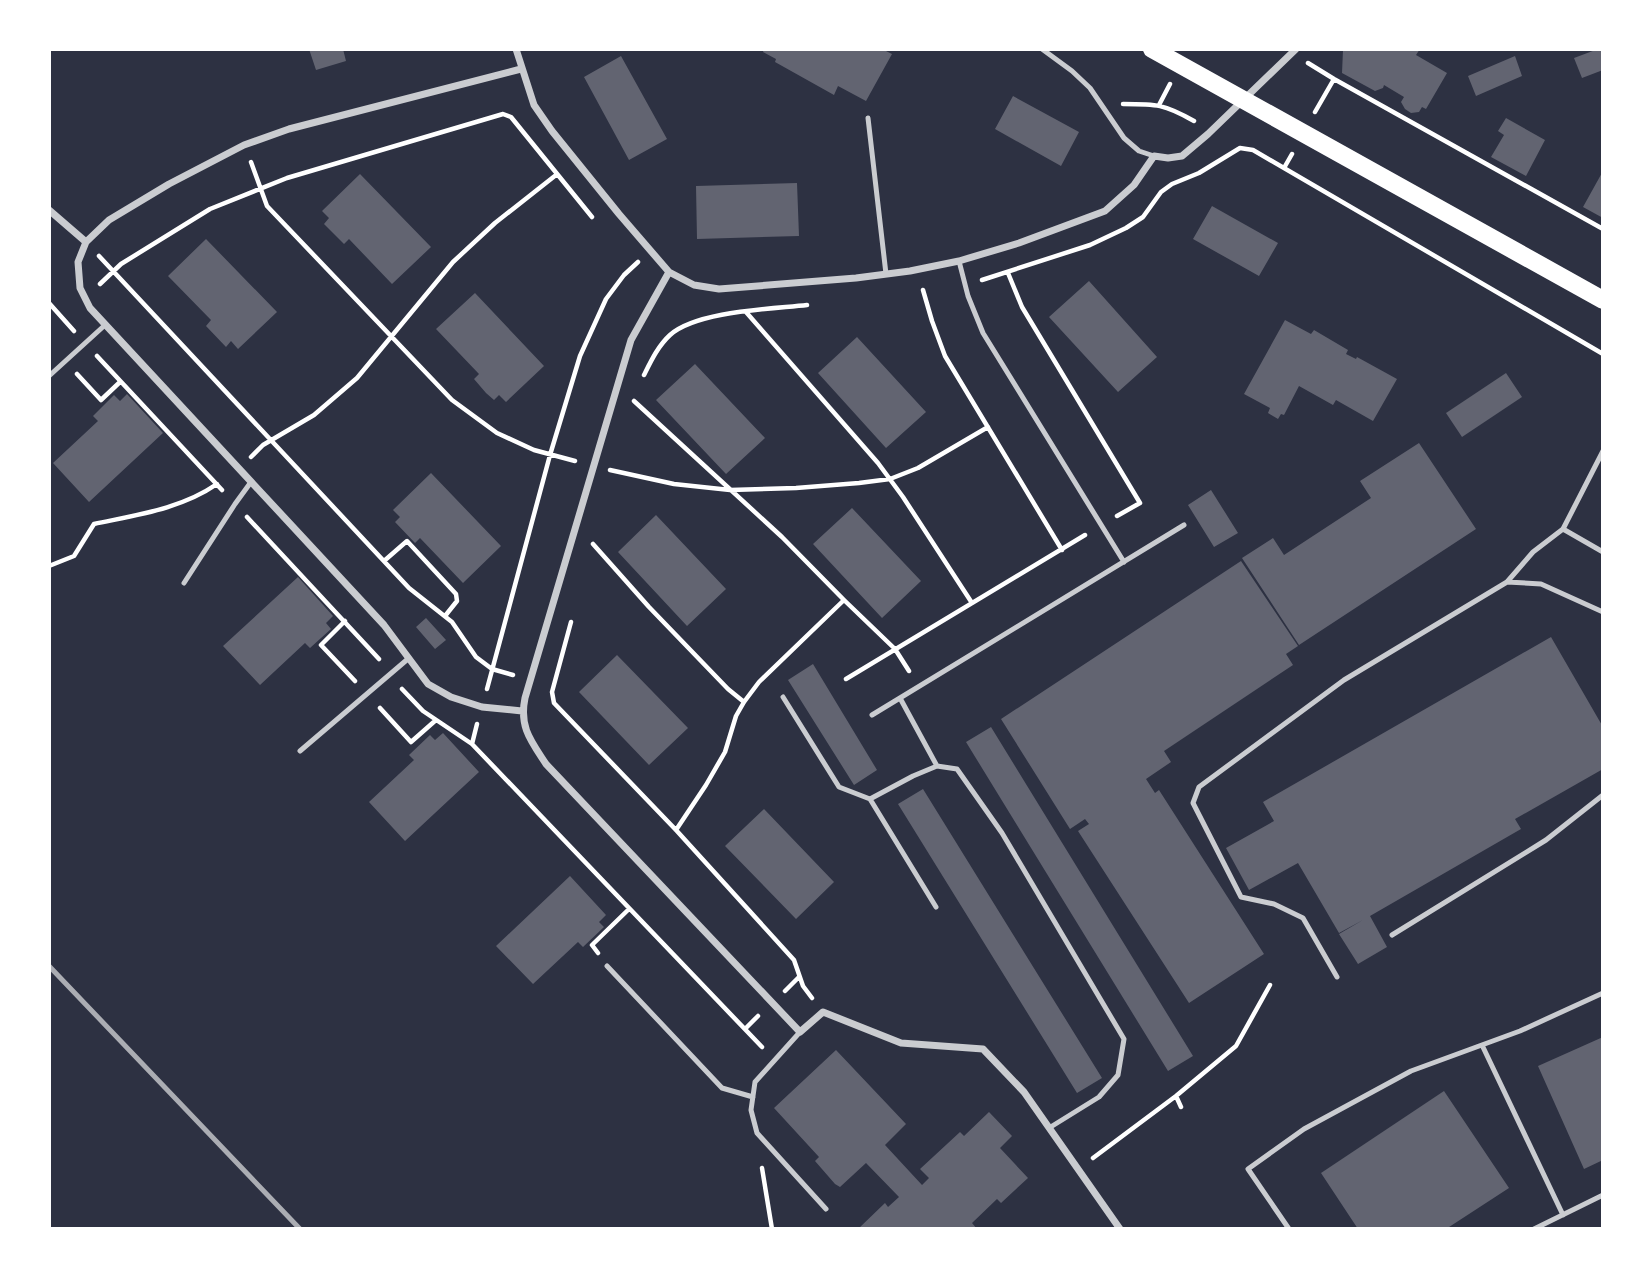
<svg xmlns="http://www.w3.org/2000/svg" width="1652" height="1278" viewBox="0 0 1652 1278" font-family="Manrope,sans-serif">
<rect width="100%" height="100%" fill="#2d3142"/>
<!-- building -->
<path fill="#626471" d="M309,49H343L346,61L316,70Z
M764,49H882L892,54L866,101L838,86L834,95L775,62L776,59L763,52Z
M1346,49H1420L1416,55L1447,73L1426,109L1422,107L1419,112L1411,113L1405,109L1401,102L1404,97L1384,85L1383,88L1375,91L1342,73L1343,50Z
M1598,49H1603V70L1582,78L1574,58Z
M621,56L667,139L629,160L584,77Z
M1515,56L1522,76L1476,96L1468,76Z
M1013,96L1079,132L1061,166L995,129Z
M1506,118L1545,140L1526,176L1491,157L1504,135L1498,131Z
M1603,171V218L1583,207Z
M360,174L431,247L392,284L349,239L344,244L324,224L329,218L322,211Z
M797,183L799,236L697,239L696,186Z
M1212,206L1278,243L1259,276L1193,239Z
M206,239L277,312L238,349L231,341L226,347L206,326L211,320L168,276Z
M1089,281L1157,357L1118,392L1049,317Z
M475,293L544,366L506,402L499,395L494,400L486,393L474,379L479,374L436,329Z
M1285,320L1311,334L1314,330L1348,350L1346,354L1356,359L1357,357L1397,379L1373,421L1336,400L1333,405L1299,386L1284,415L1281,414L1278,419L1268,413L1270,408L1244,394Z
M857,337L926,412L886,448L818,373Z
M695,364L765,438L726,474L656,400Z
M1506,373L1522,397L1462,437L1446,413Z
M127,394L163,433L89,502L53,463L98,421L93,416L114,395L120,401Z
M1419,443L1476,529L1299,645L1242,558L1273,538L1284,555L1371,498L1360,481Z
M431,473L501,546L463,583L420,538L415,543L395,522L400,517L393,510Z
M1211,490L1238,533L1214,547L1188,505Z
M852,508L921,581L882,618L813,544Z
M656,515L726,589L687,626L618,552Z
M1241,561L1298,646L1286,654L1293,665L1164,751L1171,762L1146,779L1155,793L1159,790L1264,954L1189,1003L1078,831L1089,824L1085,819L1070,829L1001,719Z
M298,577L333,616L326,623L331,629L310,648L305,643L260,685L223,646Z
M426,618L446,640L435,649L416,627Z
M1551,637L1603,727V769L1515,819L1521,829L1370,916L1387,947L1358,964L1339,934L1363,920L1339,933L1298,863L1249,890L1226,848L1274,821L1263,802Z
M617,655L688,728L649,765L579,692Z
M813,664L877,770L854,785L788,680Z
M991,727L1193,1056L1168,1071L966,742Z
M443,733L479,772L405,841L369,802L414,760L409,755L430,735L435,740Z
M923,789L1102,1078L1077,1093L898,804Z
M764,809L834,882L796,919L725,846Z
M570,876L606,915L599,922L604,927L583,947L578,942L533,984L496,946Z
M1603,1037V1160L1584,1169L1538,1066Z
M836,1050L906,1124L885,1145L922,1185L929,1178L920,1169L960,1132L964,1136L989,1112L1012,1136L1000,1148L1028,1178L1001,1203L997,1199L972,1223L977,1229H858L885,1203L888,1207L899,1197L866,1163L840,1187L835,1184L815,1161L819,1157L774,1108Z
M1444,1091L1509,1188L1446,1229H1358L1321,1173Z"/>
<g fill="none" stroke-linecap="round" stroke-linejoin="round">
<!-- path -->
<path stroke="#fff" stroke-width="4.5" d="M1308,63L1334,79L1603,229
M1123,104C1157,104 1164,104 1194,121
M1159,105L1170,84
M1315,112L1334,79
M251,162L267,206L452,400L497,433L534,450L575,461
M1284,168L1292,154
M99,256L409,588L452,622L476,657L492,669L513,675
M1008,273L1022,307L1140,503L1117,516
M982,280L1090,245L1126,228L1143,217L1161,192L1172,184L1199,173L1240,148L1253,150L1603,354
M100,284L121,264L210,209L287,178L503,114L511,117L592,217
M923,290L932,321L945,356L1062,550
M49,303L74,331
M746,312L878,463L903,497L972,603
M97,356L222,490
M77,374L101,400L120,382
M644,375C651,361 658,346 670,335C697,311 772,309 807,305
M634,401L782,537L844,600L895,649L909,671
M251,457L263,445L314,415L357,378L453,262L495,223L556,175
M610,470L674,484L730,490L796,488L859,483L890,479L918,468L988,427
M247,517L379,659
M593,544L649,607L728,689L744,702
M384,561L407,541L456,594L457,601L445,616
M49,566L74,556L94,524C136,515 181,509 217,484
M345,621L321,645L355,681
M571,622L552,692L554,703L676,830L794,960L803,986L812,998
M846,679L1085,535
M402,689L423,711L472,744L762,1047
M487,689L550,455L580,356L606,299L624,275L638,262
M380,708L411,742L436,720
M472,744L477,724
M676,830L706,785L725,752L736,716L744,702L759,682L844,600
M598,953L592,945L629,909
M785,991L799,977
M745,1029L758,1016
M1176,1096L1181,1107
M1093,1158L1176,1096L1236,1046L1270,985
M762,1168L772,1229"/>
<!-- service -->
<path stroke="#caccd0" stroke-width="5" d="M1042,49L1072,71L1090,88L1124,138L1139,151L1154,156
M868,118L886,274
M959,261L968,296L983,333L1124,562
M49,376L105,325
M1603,451L1563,529L1603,552
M1507,582L1533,552L1563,529
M184,583L235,504L251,482
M783,697L839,787L870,799L913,776L937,766L957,769L1002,833L1124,1039L1118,1075L1099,1097L1049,1128
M900,698L937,766
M872,715L1184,525
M300,751L409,658
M870,799L936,907
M1392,935L1546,840L1603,795
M607,966L722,1088L753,1097
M1337,977L1303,918L1274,904L1241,897L1193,803L1199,787L1344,680L1507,582L1541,584L1603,612
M800,1032L755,1082L751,1110L757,1133L826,1209
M1482,1045L1563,1215
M1289,1229L1248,1169L1304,1129L1411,1071L1520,1031L1603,993
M1534,1229L1603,1195"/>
<!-- minor -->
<path stroke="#caccd0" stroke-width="7" d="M516,49L534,105L552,131L619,214L669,272L694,285L719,289L856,278L910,271L959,261L1019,243L1105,211L1134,185L1154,156L1168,158L1182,156L1208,134L1296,49
M521,69L289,129L244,145L169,184L109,220L86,242L78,262L80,288L90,308L384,625L428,684L451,697L482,707L522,711
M49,210L86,242
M669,272L631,340L525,698C519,727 531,741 546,764L800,1032L823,1012L901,1043L983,1049L1024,1092L1120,1229"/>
<!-- primary -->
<path stroke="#fff" stroke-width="18" d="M1152,49L1603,300"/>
<!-- rail -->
<path stroke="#abadb3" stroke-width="5" d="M49,966L300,1229"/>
</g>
<!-- border -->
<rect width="1652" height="1278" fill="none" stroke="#ffffff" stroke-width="102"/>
</svg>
